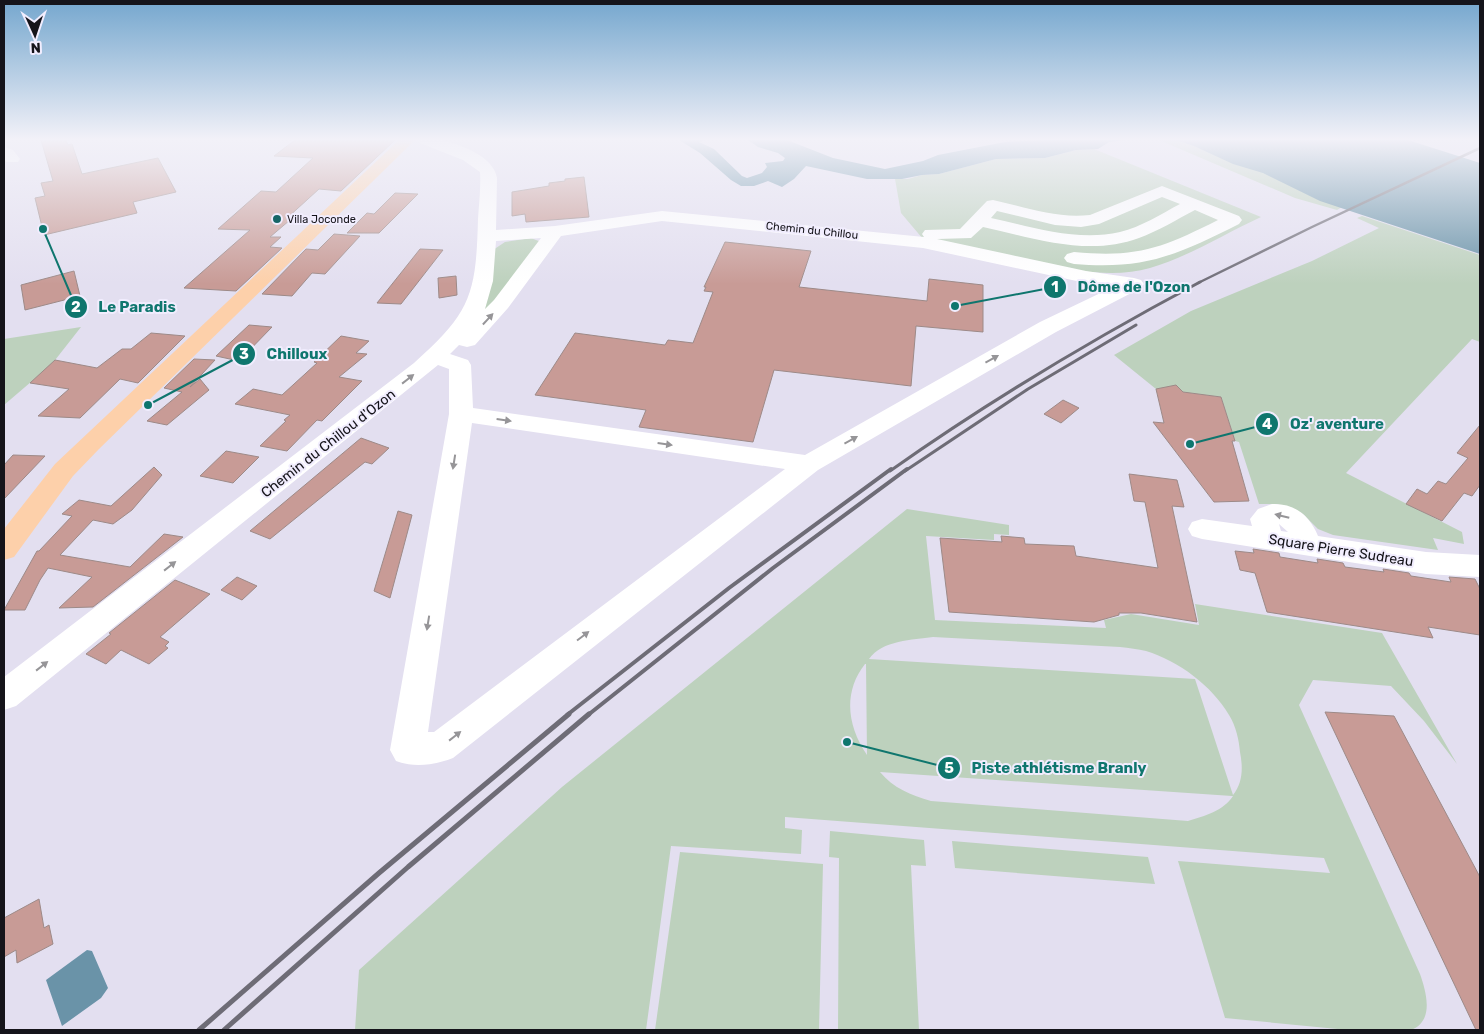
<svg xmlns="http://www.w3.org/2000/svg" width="1484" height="1034" viewBox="0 0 1484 1034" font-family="Rubik,sans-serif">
<rect width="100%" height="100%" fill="#e3dff0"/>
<!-- green -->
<path fill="#bdd1bd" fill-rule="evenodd" d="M1159,140H1181L1239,165L1261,171L1342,207L1337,210L1295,198Z
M1094,149L1261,217C1224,234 1188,257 1150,268C1127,275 1101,273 1077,271L923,239L901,213L895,179H908L922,175L939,174L996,159L1045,158L1076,150Z
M1362,216L1480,255V342L1472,339L1346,473L1462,532L1464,544L1433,538L1438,550L1333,535L1318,529L1303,514L1292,509L1277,504H1259L1239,442L1235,441L1221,397L1156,389L1114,355L1191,311L1312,261L1379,228L1357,218Z
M531,238L541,242L479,323L493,250L505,242Z
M81,327L52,364L4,405V339Z
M907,509L1009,525V535L994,534V540L926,536L935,620L1106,628L1104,620L1131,614L1199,625L1195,604L1382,633L1457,764L1424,721L1391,686L1313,680L1299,705L1420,974C1426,991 1435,1021 1411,1030H1348L1225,1018L1178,861L1330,873L1324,858L785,817V828L802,830L801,854L671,846L646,1030H355L359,970L562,787ZM933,637L1120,647C1129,648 1138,649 1146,651C1179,661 1212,686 1229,715C1236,726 1239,740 1240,752C1243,767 1243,783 1233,795L1195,679L869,659C882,640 913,640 933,637ZM865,664H866L867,755C847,726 843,692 865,664ZM880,772L1232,796H1233C1223,811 1205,816 1188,821L931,801C911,795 893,788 880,772Z
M830,831L924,840L926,866L911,865L919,1030H838L839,858L829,857Z
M952,841L1148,857L1155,884L955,868Z
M680,852L823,864L819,1030H655Z"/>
<!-- water -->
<path fill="#6a93a8" d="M679,140H705L699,142L714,149L742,176L747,178L762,173L767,167L765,163L783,161L785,158L778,153L758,147L748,140H787L833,158L885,169L923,161L938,155L1005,142L1044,140H1126L1109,142L1098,149L1076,150L1045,158L996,159L939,174L922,175L902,179H867L806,166L794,179L782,187L768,181L754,186H741L731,180L700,153Z
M1176,140H1408L1480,163V254L1320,201L1263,173L1233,164L1194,146Z
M87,950L92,951L108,988L101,998L62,1026L46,980Z"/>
<!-- building -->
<path fill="#c89b96" stroke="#9d8a88" d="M41,140H66L68,145L72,144L82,174L158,158L176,192L133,202L137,213L44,235L35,198L45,196L41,183L53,181Z
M295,140H395L341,191L319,189L286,219L290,220L270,237H281L270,247L282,248L236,291L184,288L250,230L218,229L261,191L276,192L313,158L274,156Z
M584,177L589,217L526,222L525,214L512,216V192L549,186V183L565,181V179Z
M395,193L418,194L379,233H347L367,213L374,214Z
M334,234L360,236L325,274L312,273L292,296L262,294L306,249L318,250Z
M725,242L811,251L799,287L927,301L929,279L983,285V332L916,326L911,386L774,370L753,442L639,427L646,410L535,395L575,333L665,345L668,340L693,343L713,292L704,291L706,287H704Z
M420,249L443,250L401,304L377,303Z
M74,271L80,296L25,310L21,285Z
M456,276L457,295L439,298L438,278Z
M249,325L272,327L239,361L216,356Z
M151,333L185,336L138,383L120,379L80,418L38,416L69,389L30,383L55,360L97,368L122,349H131Z
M341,336L369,341L356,353L367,354L339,377L362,381L322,421L317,420L287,451L260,446L286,421L284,420L290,415L235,404L253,389L282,395L317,363L314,362Z
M194,359L215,360L190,387L200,379L209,390L167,425L147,421L182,392L164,388Z
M1176,385L1183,392L1221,397L1235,441H1232L1249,501L1214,502L1153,422L1164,423L1156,389Z
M1063,400L1079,408L1061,423L1044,414Z
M1480,425V485L1472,496L1464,493L1442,521L1406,504L1417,489L1427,494L1438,481L1446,484L1468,458L1457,453Z
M361,438L389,448L372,464L365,462L270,539L250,531Z
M226,451L259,457L233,483L200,476Z
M13,455L45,456L4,499V465Z
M154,467L162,475L132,510L113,524L93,520L60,555L130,567L164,534L183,537L93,607L59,608L92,577L48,568L40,580L25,610H4L37,551H39L72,516L62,514L79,500L111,506Z
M1129,474L1177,480L1184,507L1172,506L1197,622L1141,613H1119V615L1094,622L949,612L940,538L1002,542L1001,536L1024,538L1025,544L1074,546L1076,556L1158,568L1145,502L1134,501Z
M398,511L412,515L390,598L374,591Z
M1253,549L1279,553L1280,557L1318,563L1317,559L1343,563L1345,567L1384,572L1383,569L1409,573L1411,576L1451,582L1449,577L1475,579L1480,589V635L1428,627L1433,638L1267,612L1255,573L1240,570L1235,551L1254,553Z
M237,577L257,586L242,600L221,590Z
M175,580L210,594L160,637L169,642L165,646L168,648L149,664L121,650L106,664L86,654L111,634L109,633Z
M1325,712L1394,716L1480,877V1030H1476Z
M39,899L44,928L49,925L53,944L17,963L16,950L4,957V918Z"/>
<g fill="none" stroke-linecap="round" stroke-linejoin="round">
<!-- minor -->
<path fill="#fff" fill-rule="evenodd" d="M418,140C425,140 434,138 441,140C459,144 494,156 497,178L496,230L555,226L662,211L924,237L922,234L925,230L960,229L987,201L993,200C1025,207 1057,219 1090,215L1162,186L1239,216L1242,220L1239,224C1177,255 1145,270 1074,264L1067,262L1064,258L1067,254L1074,252C1138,258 1162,248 1218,220L1195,210C1176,220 1158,231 1139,238C1088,257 1034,238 983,227L971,238L937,239L1086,271L1134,278L1141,280L1144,284L1141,288L1056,332L818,470L453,758C435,765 414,768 396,761L390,750L449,414V369L438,365L16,706L4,710V677L414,363C471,312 476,295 478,219C479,203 481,188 480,172L463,160L420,143ZM1162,197L1180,204C1161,214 1141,227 1120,232C1077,242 1033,227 991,218L997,211L1055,225L1081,227L1099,224ZM662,221L923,248L1086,283L1113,287L1040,322L805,455L473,408L471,365L468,360L450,354L459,345L467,347L475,345L508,308L561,236ZM541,238L494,300L485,309L493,281L496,241ZM472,423L785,469L434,732H428Z
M4,147L13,150L20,159L18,162H6L4,159Z
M1272,504C1295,503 1310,516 1318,536L1426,552L1480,555V577L1426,574L1202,539L1192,536L1188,529L1192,522L1202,519L1252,526L1250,519L1258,509ZM1279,524L1288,532L1281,531Z"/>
<!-- major -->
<path fill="#fdd0aa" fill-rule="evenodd" d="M399,140H415L99,449L73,476L14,557L4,560V529L55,464Z"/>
<!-- rail-far3 -->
<path stroke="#6e6c76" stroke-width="2.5" d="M1198,283L1312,227L1480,148"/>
<!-- rail-far2 -->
<path stroke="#6e6c76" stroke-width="3" d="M890,471C989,401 1093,339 1200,282
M905,471L1028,389L1136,325"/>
<!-- rail-far1 -->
<path stroke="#6e6c76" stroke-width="4" d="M567,715L729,588L891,469
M588,715L773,568L907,469"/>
<!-- rail -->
<path stroke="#6e6c76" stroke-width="5" d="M199,1030L379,873L569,714
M224,1030L408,867L589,714"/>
</g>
<!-- one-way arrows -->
<defs><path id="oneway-solid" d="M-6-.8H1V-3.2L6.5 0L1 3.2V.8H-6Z" transform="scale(1.25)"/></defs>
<g fill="#969598">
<use href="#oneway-solid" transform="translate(488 319) rotate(-47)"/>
<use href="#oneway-solid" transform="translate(992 359) rotate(-29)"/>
<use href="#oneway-solid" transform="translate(408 379) rotate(-38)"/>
<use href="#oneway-solid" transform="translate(504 420) rotate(8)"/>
<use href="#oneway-solid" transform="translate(851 440) rotate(-29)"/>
<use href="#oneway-solid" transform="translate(665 444) rotate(8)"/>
<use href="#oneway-solid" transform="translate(454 462) rotate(99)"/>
<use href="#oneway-solid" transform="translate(1282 516) rotate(-166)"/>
<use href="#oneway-solid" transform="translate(170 566) rotate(-38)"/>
<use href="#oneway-solid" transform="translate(428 623) rotate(99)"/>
<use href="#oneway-solid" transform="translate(583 636) rotate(-37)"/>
<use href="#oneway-solid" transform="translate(42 666) rotate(-38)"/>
<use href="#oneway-solid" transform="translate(455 736) rotate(-38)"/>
</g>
<!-- sky -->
<linearGradient id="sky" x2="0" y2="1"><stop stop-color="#75a7ce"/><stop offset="0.49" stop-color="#f2f1f8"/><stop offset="1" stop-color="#f2f1f8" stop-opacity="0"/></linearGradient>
<rect width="1484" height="284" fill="url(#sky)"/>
<!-- markers -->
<circle fill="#176667" stroke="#f1edfe" stroke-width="2" cx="277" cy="219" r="5"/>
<g text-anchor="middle" stroke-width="4" stroke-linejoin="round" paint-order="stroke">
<!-- far-poi labels -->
<g font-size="11" fill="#15141a" stroke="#f1edfe" text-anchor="start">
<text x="287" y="223">Villa Joconde</text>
</g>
<!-- far-street labels -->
<g font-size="11" fill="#15141a" stroke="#f1edfe">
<text transform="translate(812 230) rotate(6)" y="4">Chemin du Chillou</text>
</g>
<!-- street labels -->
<g font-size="14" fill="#15141a" stroke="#f1edfe">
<text transform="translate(328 443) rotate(-38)" y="5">Chemin du Chillou d'Ozon</text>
<text transform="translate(1341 550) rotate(9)" y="5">Square Pierre Sudreau</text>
</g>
</g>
<!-- callouts -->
<path fill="none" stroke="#0f766e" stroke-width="2" d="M955 306L1055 287M43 229L76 307M148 405L244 354M1190 444L1267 424M847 742L949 768"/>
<g fill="#0f766e" stroke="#f1edfe" stroke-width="2">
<circle cx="955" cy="306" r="5"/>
<circle cx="43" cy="229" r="5"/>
<circle cx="148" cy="405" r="5"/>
<circle cx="1190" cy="444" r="5"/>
<circle cx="847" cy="742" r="5"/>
<circle cx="1055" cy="287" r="12"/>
<circle cx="76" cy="307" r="12"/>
<circle cx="244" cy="354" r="12"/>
<circle cx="1267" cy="424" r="12"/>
<circle cx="949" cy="768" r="12"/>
</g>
<g font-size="15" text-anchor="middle" font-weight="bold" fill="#fff">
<text x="1055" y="292">1</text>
<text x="76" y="312">2</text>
<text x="244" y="359">3</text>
<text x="1267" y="429">4</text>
<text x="949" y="773">5</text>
</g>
<g font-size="15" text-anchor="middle" font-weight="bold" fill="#0f766e" stroke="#f1edfe" stroke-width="4" stroke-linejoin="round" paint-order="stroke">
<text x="1134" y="292">Dôme de l'Ozon</text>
<text x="137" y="312">Le Paradis</text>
<text x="297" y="359">Chilloux</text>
<text x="1337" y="429">Oz' aventure</text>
<text x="1059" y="773">Piste athlétisme Branly</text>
</g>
<!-- border -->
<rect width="1484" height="1034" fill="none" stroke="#15141a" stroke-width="10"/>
<!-- north arrow -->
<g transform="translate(35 35) rotate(177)" stroke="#f1edfe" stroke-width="4" paint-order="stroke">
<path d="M0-4L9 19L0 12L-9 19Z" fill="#15141a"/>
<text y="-8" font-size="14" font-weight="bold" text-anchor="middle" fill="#15141a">N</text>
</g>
</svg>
